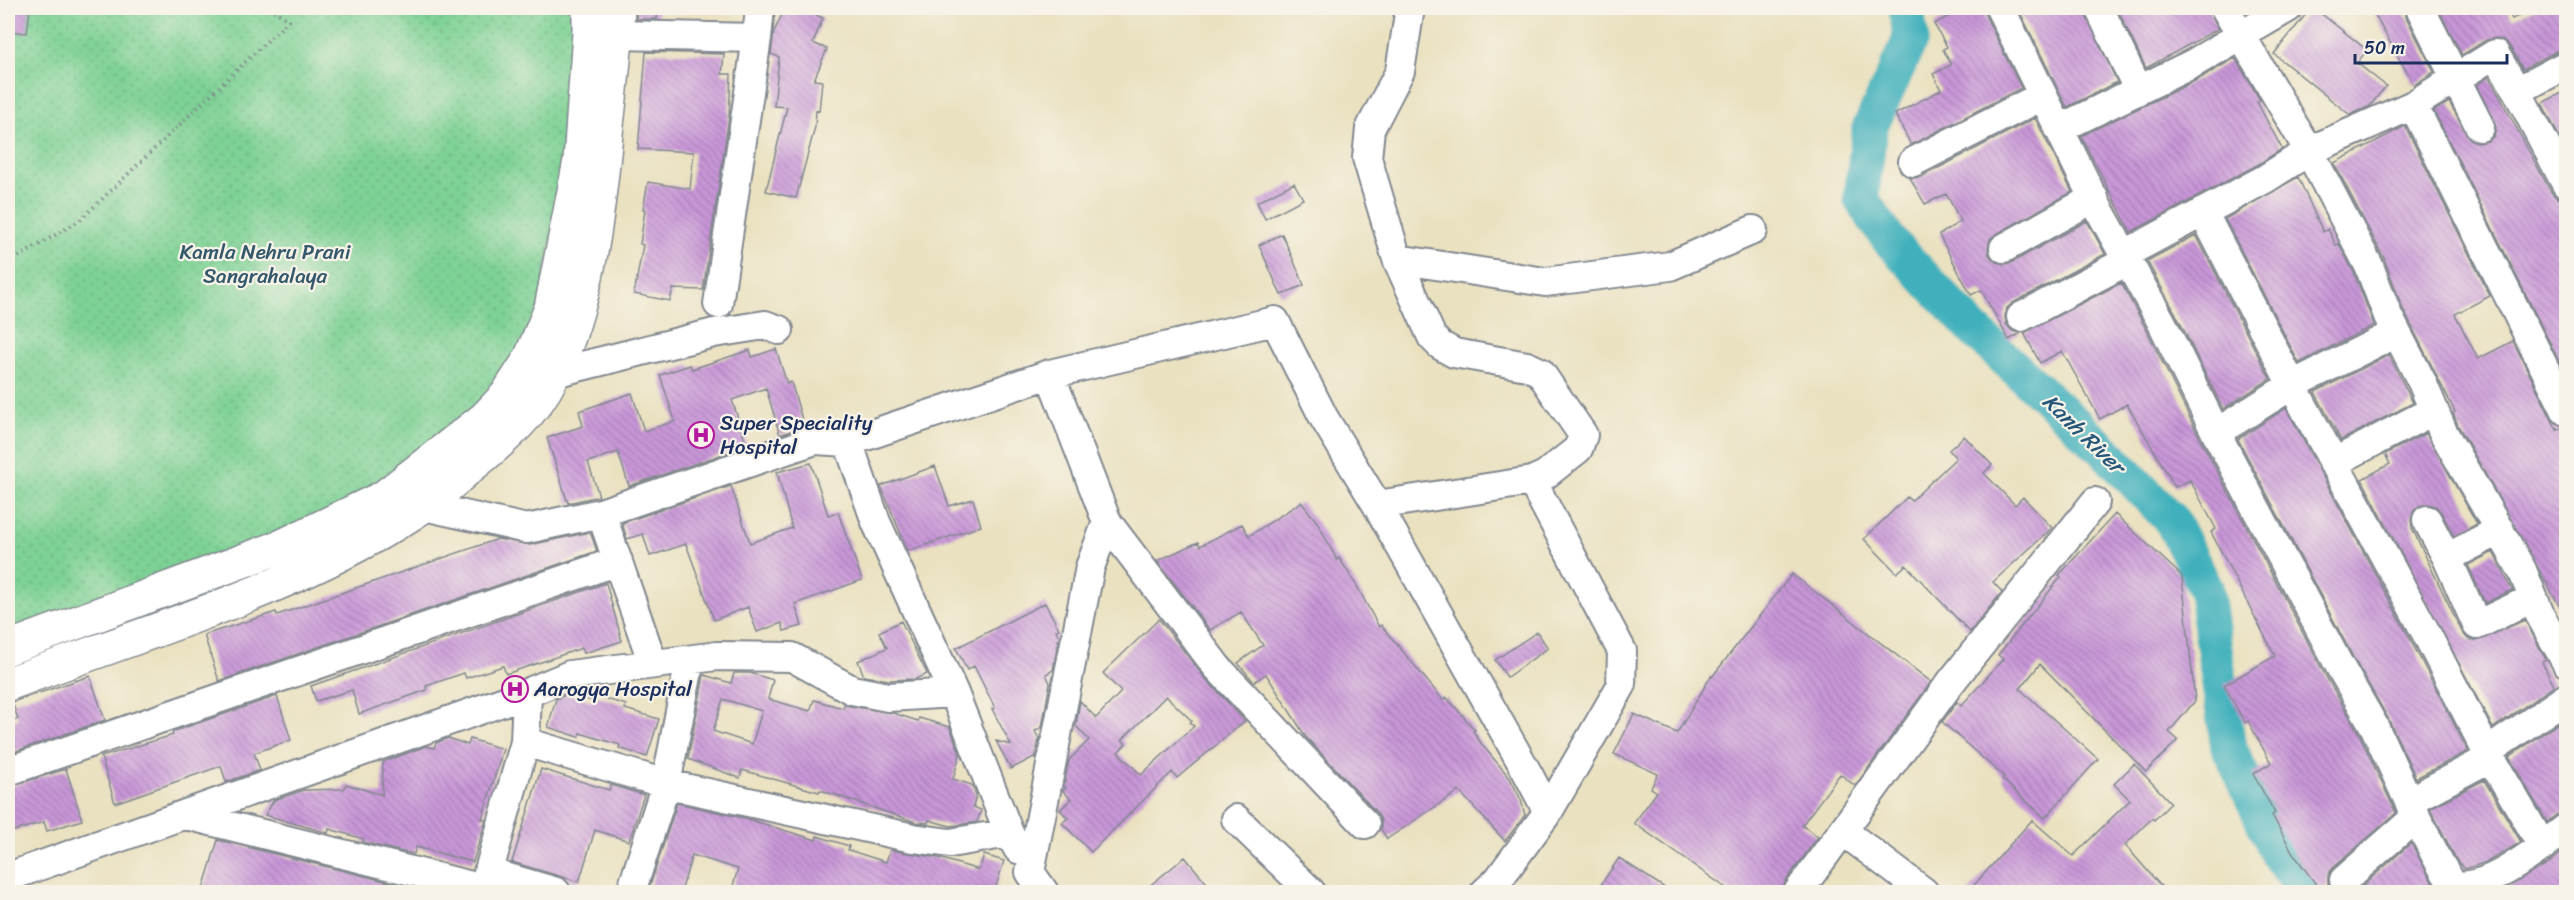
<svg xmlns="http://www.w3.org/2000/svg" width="2574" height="900" viewBox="0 0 2574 900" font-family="Sriracha,sans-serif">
<defs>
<pattern id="grass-dots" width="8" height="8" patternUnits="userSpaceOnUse" patternTransform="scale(1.5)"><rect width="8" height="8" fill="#7ed295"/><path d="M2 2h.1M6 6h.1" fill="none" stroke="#66ab7d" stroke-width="1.8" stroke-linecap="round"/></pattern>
<pattern id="building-back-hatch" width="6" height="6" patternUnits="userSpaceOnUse" patternTransform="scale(1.5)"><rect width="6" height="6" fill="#c996d8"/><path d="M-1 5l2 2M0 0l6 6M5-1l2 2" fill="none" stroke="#a27bb2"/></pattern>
</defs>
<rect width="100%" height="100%" fill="#f7f3e8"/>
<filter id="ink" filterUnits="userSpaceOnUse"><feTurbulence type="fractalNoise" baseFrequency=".0167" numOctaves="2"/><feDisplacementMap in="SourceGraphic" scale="12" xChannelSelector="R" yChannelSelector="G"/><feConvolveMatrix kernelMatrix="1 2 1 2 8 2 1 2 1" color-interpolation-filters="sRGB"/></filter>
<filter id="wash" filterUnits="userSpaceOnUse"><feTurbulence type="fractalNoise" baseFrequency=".008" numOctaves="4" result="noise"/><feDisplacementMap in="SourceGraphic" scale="24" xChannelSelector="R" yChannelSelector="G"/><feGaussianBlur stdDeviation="1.35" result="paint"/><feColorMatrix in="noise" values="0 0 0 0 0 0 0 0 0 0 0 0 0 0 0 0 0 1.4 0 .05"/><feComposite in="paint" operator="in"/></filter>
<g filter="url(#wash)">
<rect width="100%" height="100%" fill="#eae1c0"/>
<!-- grass -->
<path fill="url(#grass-dots)" stroke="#4c807a" stroke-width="1.5" d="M8,8H588L589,33L530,359L384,497L8,648Z"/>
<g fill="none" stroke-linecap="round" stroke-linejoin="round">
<!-- river -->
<path stroke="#41b0bc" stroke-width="36" d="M1906,8L1911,38L1870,127L1861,199L1890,241L1974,330L2106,452L2172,521L2206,589L2228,745L2279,856L2306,892"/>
</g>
<g id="blocks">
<!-- building -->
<path fill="url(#building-back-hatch)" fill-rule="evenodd" d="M8,8H30L27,33L8,31Z
M637,8H658L657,19H636Z
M785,8H798L823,18L813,43L827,49L814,80L822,81L819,111L816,110L815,127L796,198L766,191L787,107L774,106L779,57L771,54L774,32Z
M1952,8H1984L1985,15L2021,88L1911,145L1895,114L1941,90L1933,74L1951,65L1943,49L1947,47L1934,24L1955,13Z
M2018,8H2083L2117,82L2067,107Z
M2117,8H2209L2218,29L2146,68Z
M2311,8H2314L2367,50L2357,63L2386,86L2370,106L2350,115L2274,54Z
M2371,8H2404L2405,15L2434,72L2414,85Z
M2438,8H2506L2512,19L2537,8H2566V49L2558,50L2523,69L2509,45L2503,40L2495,38L2486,40L2462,55Z
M646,52L724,54L722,74H731L729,117L703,290L673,289L670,301L634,294L643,245L640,244L645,209H643L648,182L690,189L694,152L638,149Z
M2235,58L2260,100L2257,102L2282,149L2257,165L2131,232L2081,136L2199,79Z
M2489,77L2551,192L2557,198L2563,200L2566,206V375L2434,111L2449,102L2471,140L2478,143L2488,141L2494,136L2496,127L2477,85Z
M2566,91V150L2542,103Z
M2035,118L2072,192L1996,234L1990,239L1988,247L1989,255L1996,262L2004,264L2011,263L2087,221L2105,254L2013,303L2007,308L2005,316L2006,324L2012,331L2021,333L2009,340L1981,290L1971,295L1939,235L1961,221L1946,194L1925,204L1910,178L1921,177Z
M2405,126L2490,296L2455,314L2478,359L2513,341L2557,430L2566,427V618L2458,425L2453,413L2455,412L2403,309L2384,258L2334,163Z
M2298,177L2323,232L2328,229L2336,245L2339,244L2354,273L2374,325L2299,363L2225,219Z
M1294,183L1303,199L1265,219L1257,202Z
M1282,234L1304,285L1281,295L1259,245Z
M2196,235L2270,379L2223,409L2176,314L2147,261Z
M2121,283L2146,329L2201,441L2324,673L2359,734L2396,813L2333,868L2328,875V885L2320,890L2293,853L2272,815L2275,813L2253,774L2271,763L2248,721L2245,723L2224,685L2275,656L2211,532L2216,529L2205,508L2190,480L2175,487L2127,404L2100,419L2062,351L2040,363L2024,333Z
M776,349L787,384L791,382L804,426L780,435L766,388L732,400L747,446L629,486L618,452L588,462L599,496L568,503L547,438L583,426L579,411L632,393L644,431L675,421L660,375L690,365L692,369L750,350L752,357Z
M2389,355L2413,403L2341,440L2315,392Z
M2286,408L2409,637L2468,751L2416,778L2388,718L2353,657L2238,439Z
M2426,433L2477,524L2454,536L2441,512L2436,506L2428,504L2419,506L2413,512L2411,519L2412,528L2462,632L2468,639L2476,641L2525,620L2546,660L2542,662L2554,686L2493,728L2362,479L2390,464L2385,454Z
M1964,436L1992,465L1984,473L2015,505L2023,497L2052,528L1993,582L2002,592L1970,632L1906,565L1897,573L1864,539L1907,497L1911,501L1956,458L1949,450Z
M811,463L828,515L838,512L862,580L795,604L802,626L784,631L782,623L757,632L748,607L714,620L686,544L650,556L643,534L627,539L622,523L731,486L750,543L792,528L777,472Z
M935,466L949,506L973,499L981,526L908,551L881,486Z
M1301,502L1317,522L1337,560L1339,558L1354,581L1379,627L1381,625L1443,700L1446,697L1464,717L1475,730L1473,731L1483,746L1510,778L1521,800L1525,815L1505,841L1459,791L1387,839L1381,829V820L1377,813L1306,737L1266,674L1254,682L1238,663L1263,645L1241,612L1210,630L1157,561L1198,542L1200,546L1242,524L1249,536Z
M2115,514L2182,576L2195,701L2169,732L2178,740L2146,772L2040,664L2020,689L2098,759L2045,818L2002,779L2004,777L1942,722L1957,702L1961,706L2003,659L1998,655L2061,577L2059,575Z
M590,532L597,551L219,681L204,635L276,612L277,615L498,539L530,545Z
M2493,552L2512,590L2485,603L2468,565Z
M1792,574L1931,682L1855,786L1840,774L1802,825L1818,837L1785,882L1782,892H1732L1634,823L1657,792L1651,788L1658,774L1614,754L1634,714L1677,733L1711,676L1712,677Z
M606,583L622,641L584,653L582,648L506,674L503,666L466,678L464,673L426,686L427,690L359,714L352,690L316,701L311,686Z
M1045,603L1059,629L1056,630L1059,637L1053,670L1046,674L1050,683L1042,727L1035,731L1039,739L1035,759L1034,757L1011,769L996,741L1011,745L992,709L995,708L974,666L967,670L956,648Z
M1159,619L1204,677L1245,721L1177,778L1172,772L1091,852L1062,823L1068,818L1060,810L1071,799L1063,791L1066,787L1064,785L1069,760L1089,740L1076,726L1080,701L1096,718L1121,692L1103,673ZM1166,696L1192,721L1190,723L1194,726L1141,775L1118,752L1126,744L1122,740Z
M901,621L927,674L915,679L889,680L864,676L858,661L887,648L879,632Z
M1537,632L1548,648L1507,677L1495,660Z
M734,673H750L773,680L768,699L810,711L814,700L843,708L844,705L893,713L918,721L919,718L950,727L960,754L953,779L972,785L976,795L973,807L981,810L977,822L950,826L929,820L928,823L916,822L820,790L819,792L742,770L740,778L688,759L704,675L731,683ZM723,699L762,711L752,744L713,731Z
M90,676L105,720L8,754V723L18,719L12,702Z
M568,694L593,701L594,695L626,705L625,709L659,719L647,757L619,748L620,745L580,733L579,737L548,727L556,699Z
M277,696L291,740L254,753L260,770L226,782L221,766L115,803L101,757L173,735L172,732Z
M2566,718V812L2556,815L2547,822L2509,757Z
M448,738L468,745L470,739L503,749L482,819L486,820L473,862L416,847L414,854L399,851L363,842L364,839L329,829L328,833L265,815L274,800L304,790L344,789L346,784L382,795L383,762L426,746L434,748L436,743Z
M2134,764L2171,803L2154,820L2152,818L2125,845L2166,892H1968L2032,820L2073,856L2130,800L2114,784Z
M66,769L82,820L47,831L44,822L14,831L8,812V787Z
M541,769L609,790L611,785L644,795L629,841L595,830L579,882L512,862Z
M2484,780L2521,842L2487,862L2465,869L2457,861L2430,808Z
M677,803L748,819L816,840L817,836L849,846L848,850L886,862L890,850L939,858L979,870L984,855L1004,861L994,892H898L876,886L874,892H731L738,869L692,855L681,892H648Z
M218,840L389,882L386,892H202Z
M2411,843L2433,884L2424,892H2360L2358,890Z
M2566,849V892H2499L2552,861Z
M1185,857L1214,892H1142Z
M1619,858L1671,892H1596Z"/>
</g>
</g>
<g filter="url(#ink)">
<use href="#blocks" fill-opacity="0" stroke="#82888f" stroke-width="1.5"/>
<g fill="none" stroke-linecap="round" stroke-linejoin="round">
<defs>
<path id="minor" d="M1410,8L1400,71L1370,129L1367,158L1397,259L1545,282L1670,266L1753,230
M2000,8L2096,204L2161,321L2216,433L2292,385L2396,333
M2099,8L2138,89
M2225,8L2309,151L2369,266L2388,316L2422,382L2443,432L2522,570L2541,617L2566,662
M2420,8L2480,127
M617,35L757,38L760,8
M2517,91L2566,184
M2413,105L2566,411
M2059,129L2192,64L2288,8
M1913,162L2042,96
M2203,212L2292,385L2424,629L2487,752L2543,847
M2004,248L2094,198
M2125,254L2265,179L2309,151L2413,105L2495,54L2517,91L2566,65
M718,304L757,38
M2021,317L2127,261
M554,373L714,333L765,325L779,330
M1050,374L1107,522L1217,667L1365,824
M2216,433L2339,665L2374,726L2416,817L2344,880
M2333,463L2434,410
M1532,481L1622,651L1621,686L1548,812
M406,502L527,529L601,513L815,440L848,442
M1377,505L1532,481L1545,475L1578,449L1583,435L1540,372L1527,366L1454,353L1440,345L1432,337L1397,259
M601,513L653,664
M2427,520L2447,558L2477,625L2533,598
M2447,558L2500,530
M954,693L1009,833L1018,849
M525,742L666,784L913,838L950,843L1009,833
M2487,752L2566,698
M8,771L618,561
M2409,801L2490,758
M186,815L484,889
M2416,817C2425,833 2441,870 2452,882C2477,900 2547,843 2566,828
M1236,819L1311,892
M1843,831L1924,892
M488,872L556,892
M8,877L527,693
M483,892L525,742L527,693L570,675L717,656L792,657L852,690L888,697L954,693L876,522L848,442L1050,374L1275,321L1324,418L1377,505L1527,772L1548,812L1498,880L1485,892
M631,892L666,784L690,660
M1044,892L1030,872L1090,567L1107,522
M1798,892L1951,682L2095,502"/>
<path id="major" d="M8,648L280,547L384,497L485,418L506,396L530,359L551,308L580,161L589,33V8
M8,684C141,633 290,592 411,514C432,501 451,483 470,467C502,441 534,414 552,377C589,302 598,216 606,134C611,92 616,50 618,8"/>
</defs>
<!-- minor casing -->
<use href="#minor" stroke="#82888f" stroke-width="32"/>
<!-- major casing -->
<use href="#major" stroke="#82888f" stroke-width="36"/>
<!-- path -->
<path stroke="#82888f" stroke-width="4" stroke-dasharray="1.5 4.5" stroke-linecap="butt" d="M8,263L79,221L289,20L270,8"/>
<!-- minor -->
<use href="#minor" stroke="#fff" stroke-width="28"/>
<!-- major -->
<use href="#major" stroke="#fff" stroke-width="33"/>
</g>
</g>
<!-- icons -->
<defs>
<symbol id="hospital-ring" viewBox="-11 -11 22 22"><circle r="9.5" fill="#f7f3e8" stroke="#b5179e" stroke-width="1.5"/><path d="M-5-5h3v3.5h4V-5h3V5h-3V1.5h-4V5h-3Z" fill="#b5179e"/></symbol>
</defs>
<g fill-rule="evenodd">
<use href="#hospital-ring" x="686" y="420" width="30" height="30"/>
<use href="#hospital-ring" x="500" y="674" width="30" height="30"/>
</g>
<g text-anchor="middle" stroke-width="4.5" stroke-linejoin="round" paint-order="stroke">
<!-- park labels -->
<g font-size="21" fill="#34586c" stroke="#f7f3e8">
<text x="265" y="259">Kamla Nehru Prani<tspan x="265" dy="24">Sangrahalaya</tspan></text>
</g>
<!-- poi labels -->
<g font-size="21" fill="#1b2f5e" stroke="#f7f3e8" text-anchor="start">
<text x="720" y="430">Super Speciality<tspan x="720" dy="24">Hospital</tspan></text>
<text x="534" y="696">Aarogya Hospital</text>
</g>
<!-- water labels -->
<g font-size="22" font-style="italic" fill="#26567a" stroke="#f7f3e8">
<text transform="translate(2084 433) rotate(44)" y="8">Kanh River</text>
</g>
</g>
<!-- margin -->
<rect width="2574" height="900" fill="none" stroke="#f7f3e8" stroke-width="30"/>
<!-- scale -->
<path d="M2355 54v9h152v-9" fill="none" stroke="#1b2f5e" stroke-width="3"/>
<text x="2364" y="54" font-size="18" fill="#1b2f5e" stroke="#f7f3e8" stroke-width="4.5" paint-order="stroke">50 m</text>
</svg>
